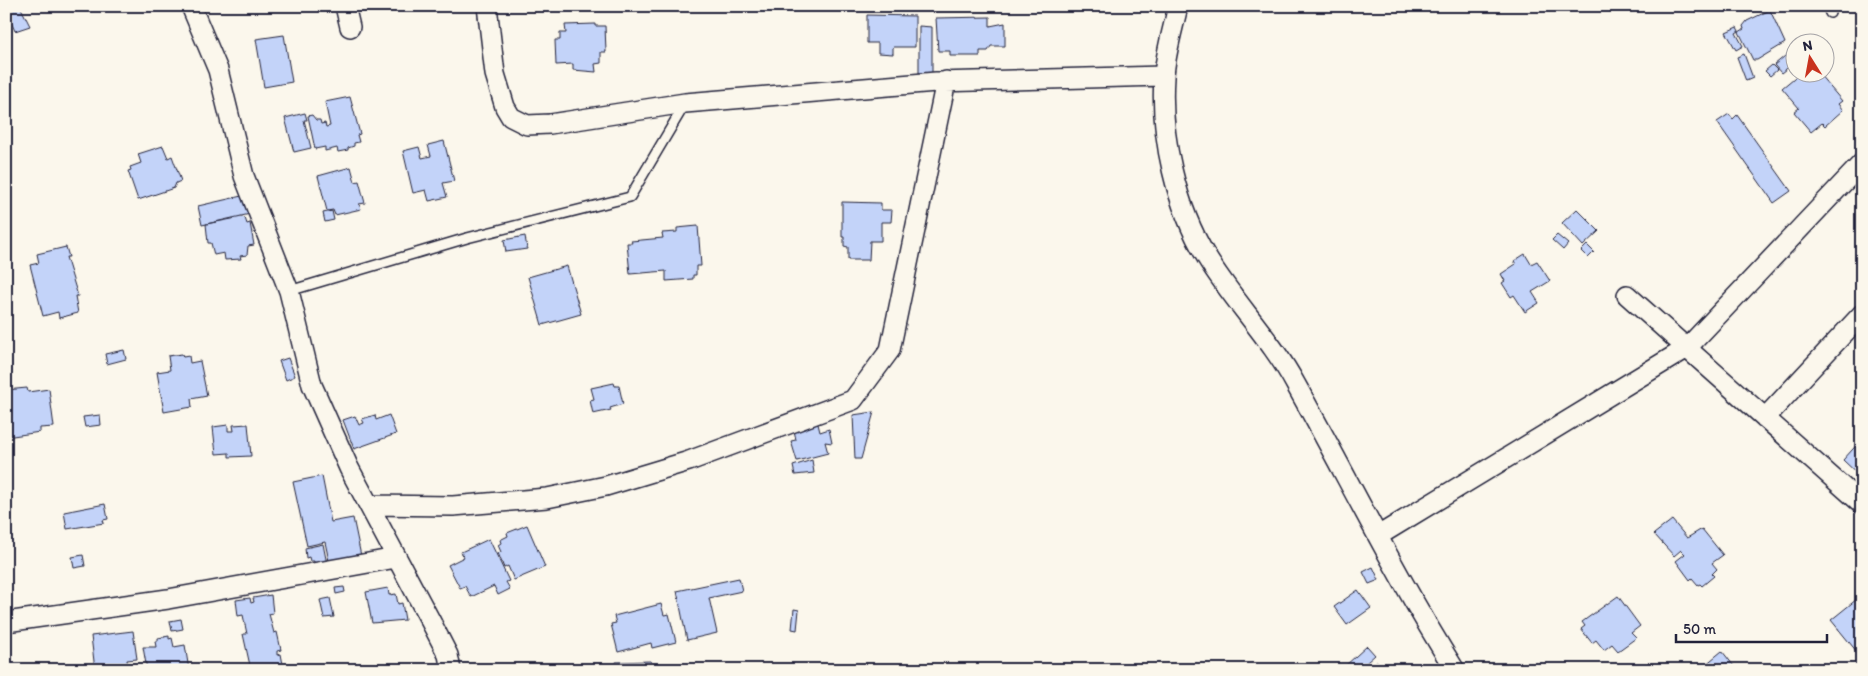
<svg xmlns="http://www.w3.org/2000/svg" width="1868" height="676" viewBox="0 0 1868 676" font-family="Itim,sans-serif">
<rect width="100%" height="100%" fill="#fbf7ec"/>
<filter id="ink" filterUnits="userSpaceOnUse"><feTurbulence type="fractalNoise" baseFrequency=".02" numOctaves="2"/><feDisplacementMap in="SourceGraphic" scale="10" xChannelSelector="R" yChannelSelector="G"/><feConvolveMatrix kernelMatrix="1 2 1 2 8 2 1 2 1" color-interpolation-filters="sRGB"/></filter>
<g filter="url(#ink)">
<!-- building -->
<path fill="#c3d3f9" stroke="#22223b" d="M6,6H20L30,26L15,31L10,20L6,21Z
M323,6H332V11H323Z
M1770,10L1785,43L1757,60H1753L1739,32L1744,29L1743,26L1747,21Z
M867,15L915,16V47H893V54L878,53V43H867Z
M990,17V26L1005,23V46H991L988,51H980V56H950V51H938L936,18Z
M595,24V26H605L606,52H601V63L595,64L596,72L573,70V64L556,65L555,40H560V33H566L565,25Z
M919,26L932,27V73H919Z
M1737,27L1739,31L1736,33L1743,46L1736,50L1726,32Z
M284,35L292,82L264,87L256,39Z
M1790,52L1796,61L1781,73L1774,65Z
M1744,54L1753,78L1746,81L1737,57Z
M1772,65L1777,70L1770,76L1765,71Z
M1800,73L1805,80L1812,74L1815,77L1819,74L1842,101L1838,104L1843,110L1825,126L1822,123L1811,132L1794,112L1799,108L1782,88Z
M350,97L360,134L357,135L359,142L354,143V146L348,148V150L338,152L337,148L325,151V147L315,149L308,116L312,115L316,120H320L321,124L325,123L326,127L330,126L325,102Z
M305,113L307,120H304L311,148L294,152L285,118Z
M1729,114L1733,119L1737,115L1791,191L1774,203L1717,122Z
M444,141L454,181L443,183L447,197L429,201L426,190L413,193L403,151L419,147L422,158L431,156L428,145Z
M163,146L168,158L172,156L181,181L176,183L174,188L138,200L128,171L131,170L130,167L141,163L138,154Z
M351,167L355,182L359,181L365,203L359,204L361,209L335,215L333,210L327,211L318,176Z
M246,195L250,214L202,225L198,206Z
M842,202L881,203V210H892L891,222H881V241H870L869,260H848V247L844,246V237H842Z
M1577,209L1599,231L1583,246L1562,223Z
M332,211L334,220L325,222L323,213Z
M242,217L245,218L247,224L250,223L254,245L248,246L247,255L240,256L241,259L225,260L224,253L214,255L211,243H208L206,224Z
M698,226L701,266H696V275H693V279L666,281V271L630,274L627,243H632L631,241L663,238L662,233L677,232V228Z
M1557,235L1568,244L1563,250L1552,240Z
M525,236L527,249L506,252L504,240Z
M1587,245L1594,252L1588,258L1581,251Z
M66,247L69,257H66L78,296H75L78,313L59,318L58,312L43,316L30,265L39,263L37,254Z
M1525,254L1531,264L1537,261L1550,281L1532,292L1539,303L1525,312L1514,295L1511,297L1502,283L1505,281L1501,274L1516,264L1514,261Z
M567,266L581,314L542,325L528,277Z
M124,350L126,359L107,364L105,354Z
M182,354L183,357L189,356L190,363L200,361L207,396L191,399L192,407L164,412L157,372L170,370L168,356Z
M288,358L295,376L286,380L279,361Z
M614,383L615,386H619L623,404L610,408L611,410L593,414L590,400L594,399L591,388Z
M27,388L28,392L49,389L54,427L40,428V432L6,437V390Z
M874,412L861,459H855L853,415Z
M100,415L101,425L85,427L83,417Z
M375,415L376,420L389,415L396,434L354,449L343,420L355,416L359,425L364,423L362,419Z
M248,424L251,456L229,457V453L216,454L213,427L228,425V431H234L233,425Z
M818,424L820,432L829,429L832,443L825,442L828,453L797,461L791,441L796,440L794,430Z
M1862,439V478L1843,460Z
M812,460L814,473L795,475L793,466Z
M322,476L331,522L353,518L361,556L329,561L325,542L307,546L293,482Z
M105,504L108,519L103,520L104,523L67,529L64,512Z
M1672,520L1687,538L1702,529L1723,555L1712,563L1717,569L1712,574L1714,576L1702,586L1700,584L1698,585L1692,578L1690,580L1676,561L1685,554L1681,550L1674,556L1654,534Z
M527,525L545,567L514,580L508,566L504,568L498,553L501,552L498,545L501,543L500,540L508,536L507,533Z
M489,539L509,581L506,582L510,589L498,595L494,586L471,597L465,586L460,588L448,565L464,557L461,552Z
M323,544L327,564L311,567L310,563H314V561H310L309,557L306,558L305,548Z
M83,555L85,566L74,568L72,557Z
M1373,567L1379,580L1369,584L1363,572Z
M739,578L742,591L709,598L717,633L687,640L677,591Z
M344,587L345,592L336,594L335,588Z
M388,588L389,595L396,594L398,604L402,603L405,620L372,623L366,592Z
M1358,590L1371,608L1347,625L1334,607Z
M271,595L273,613L269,614L274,633L277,632L281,650L277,651V655L281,654L284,670H251L243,634H247L243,615L238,616L236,600L250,598L251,603L254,602L253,598Z
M1862,595V658L1831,620Z
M1618,596L1640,626L1631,633L1636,638L1618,651L1612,644L1604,650L1596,640L1592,643L1581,629L1585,626L1582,622Z
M330,598L334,617L324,618L320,600Z
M661,604L664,615L669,614L676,642L652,648L651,643L618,652L611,624L616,623L614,616Z
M794,609L799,610L797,630L792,629Z
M181,619L183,629L172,631L170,621Z
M133,631L137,659L127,660L128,668L133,667V670H95L91,636Z
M169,636V639L172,638L174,647L185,645L189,670H147L143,647H156L155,641H158V638Z
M1367,646L1375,655L1358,670H1348L1345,666Z
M1722,651L1737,670H1699Z
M651,661V670H616V662Z
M1377,661L1385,670H1366Z
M1792,663L1797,670H1784Z"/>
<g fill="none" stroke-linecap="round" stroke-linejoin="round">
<defs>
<path id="lane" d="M1827,6L1830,13
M289,291L467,238L630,197L685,104"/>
<path id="street" d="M191,6L218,70L244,176L289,291L312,385L349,468L430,620L448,655L451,670
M345,6L350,27
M487,6L495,74L505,107L511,117L527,125L550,124L685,103L936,82L1163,76
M1178,6C1173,29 1165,54 1164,77C1160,137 1176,207 1207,258C1234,302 1272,340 1296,385C1349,480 1397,578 1455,670
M1627,295L1862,504
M1765,418L1862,314
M369,505L453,506L547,498L606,486L689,461L853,400L890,350L946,81
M1378,536L1687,348L1862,163
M6,622L168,599L396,558"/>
</defs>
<!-- lane casing -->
<use href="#lane" stroke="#22223b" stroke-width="12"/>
<!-- street casing -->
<use href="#street" stroke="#22223b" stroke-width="22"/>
<!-- lane -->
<use href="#lane" stroke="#fbf7ec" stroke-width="9"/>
<!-- street -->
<use href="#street" stroke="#fbf7ec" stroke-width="19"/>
</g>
</g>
<!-- margin -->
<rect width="1868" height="676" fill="none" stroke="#fbf7ec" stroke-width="25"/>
<rect x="12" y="12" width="1843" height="651" fill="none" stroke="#22223b" stroke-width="2" filter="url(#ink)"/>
<!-- north arrow -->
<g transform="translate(1810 58) rotate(349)"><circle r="24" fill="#fbf7ec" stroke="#a4a2a5"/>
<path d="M0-4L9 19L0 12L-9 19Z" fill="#c8321e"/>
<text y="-8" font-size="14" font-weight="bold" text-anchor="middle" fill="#22223b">N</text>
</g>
<!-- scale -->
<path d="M1676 634v8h151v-8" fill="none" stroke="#22223b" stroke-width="2.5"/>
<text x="1683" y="634" font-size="15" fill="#22223b" stroke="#fbf7ec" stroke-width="4" paint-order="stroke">50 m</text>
</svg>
